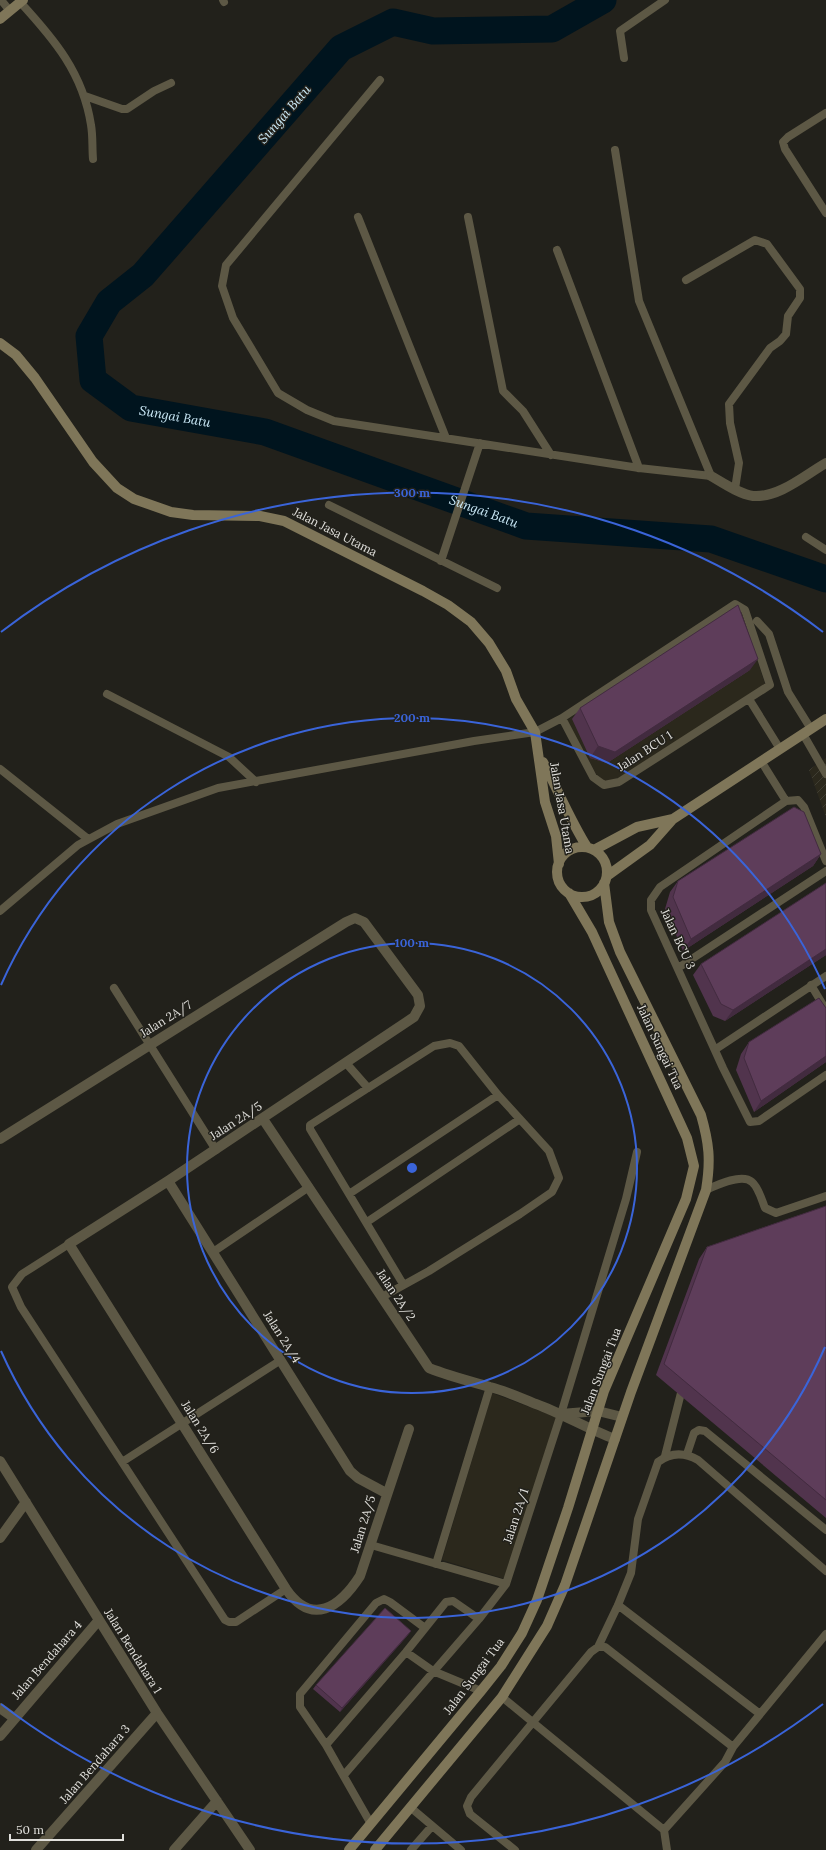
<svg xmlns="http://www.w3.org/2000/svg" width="826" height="1850" viewBox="0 0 826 1850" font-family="Lora,serif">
<defs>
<pattern id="industrial-furrows" width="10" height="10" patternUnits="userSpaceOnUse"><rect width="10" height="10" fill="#2b281c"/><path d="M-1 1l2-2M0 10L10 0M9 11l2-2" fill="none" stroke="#3f3d32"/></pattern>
</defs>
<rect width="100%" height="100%" fill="#22211b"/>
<!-- built -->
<path fill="#2b281c" d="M735,608L742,613L765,684L619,778L605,781L596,774L567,720Z
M492,1393L556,1417L505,1579L442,1560Z"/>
<!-- industrial -->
<path fill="url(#industrial-furrows)" d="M826,758V817L809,770Z"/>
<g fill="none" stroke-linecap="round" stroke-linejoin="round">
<!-- river -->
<path stroke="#00141e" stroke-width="27" id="s1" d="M603,0L552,29L433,31L393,22L341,48L143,275L109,302L89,336L93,380L131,408L265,432L526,526L711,539L826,579"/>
<!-- lane -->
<path stroke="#5d5845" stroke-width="8" d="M1,0L10,11
M223,0L224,2
M20,2C54,39 83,73 91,125C93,136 92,148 93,159
M624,58L620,31L665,0
M380,80L226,265L222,286L233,318L278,393L307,410L334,421L639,468L711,476L639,301L615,150
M85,96L122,109H127L154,91L171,83
M826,113L788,137L783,142L785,149L826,213
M358,217L446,438
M468,217L503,391L523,411L551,455
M557,250L639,468
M686,280L755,240L767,244L800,289V298L788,316L786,334L780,341L770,348L729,404L730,423L739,463L735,489
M329,505L497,588
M806,537L826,550
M441,561L480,443
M757,621L769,634L788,692L811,729
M107,694L229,757L256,782
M749,699L780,749
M803,734L826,774
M761,761L786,801
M0,769L88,839
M826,861L804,807L798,800L786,801L660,887L651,900V910L723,1068L750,1122L759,1121L826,1075
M0,911L78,845L117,824L218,788L474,741L535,732L562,718L593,777L604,785L619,782L770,685L745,610L735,604L562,718
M678,968L826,871
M811,985L826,1010
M114,988L216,1150
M716,1049L826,976
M346,1063L368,1088
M706,1190C717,1185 742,1173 752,1182C759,1188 762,1201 765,1208L776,1213L826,1196
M349,1194L498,1095
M367,1222L520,1119
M69,1244L22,1274L12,1287L21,1307L225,1620L229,1622H236L286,1589
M213,1252L309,1187
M382,1297L429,1271L520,1214L552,1192L559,1178L549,1151L498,1095L459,1046L450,1043L434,1046L310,1125V1129L403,1284
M687,1454L694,1433L699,1430L705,1431L826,1530
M665,1456L683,1385
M122,1462L281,1360
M371,1545L506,1584
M436,1564L490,1387
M618,1605L760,1714
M598,1647L618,1605L631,1573L638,1519L658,1462C671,1452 684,1452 698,1460L826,1571
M406,1652L433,1671L481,1691
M502,1697L664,1830L667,1850
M326,1745L300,1707V1694L376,1603L384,1599L390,1602L425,1628
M733,1747L826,1634
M344,1775L479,1619L506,1584L561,1414L626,1199L637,1152
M410,1807L461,1850
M371,1824L326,1745L406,1652L446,1602L453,1601L479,1619
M411,1850L432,1826
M515,1850L470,1814L467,1806L471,1797L591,1652L598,1647H605L733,1747L725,1762L664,1830"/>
<!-- street -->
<path stroke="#5d5845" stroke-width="10" d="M711,476C723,483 739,494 753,496C779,498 805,475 826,463
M263,1119L429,1368C449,1376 469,1381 490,1387C506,1391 521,1398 536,1404C563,1414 588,1429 615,1439
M0,1139L346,922L355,918L364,922L418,995L420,1006L414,1017L168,1181L69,1244L286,1589C312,1627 340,1607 360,1576L409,1429
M168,1181L350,1471L358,1478L386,1493
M561,1414L598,1411L622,1417
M0,1461L157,1713L250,1850
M0,1538L26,1502
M0,1708L14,1718
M0,1736L99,1620
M36,1850L157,1713
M174,1850L217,1801"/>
<!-- secondary -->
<path stroke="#7f7659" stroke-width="10" d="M0,19L23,0
M0,343L16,355L35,378L93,462L117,488L134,499L171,512L193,515L260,516L284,521L423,591L448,605L471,622L489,643L506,671L516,699L535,732L545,802L556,836L559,864
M543,762C558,790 570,820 587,847
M557 872a25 25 0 1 1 50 0a25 25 0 1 1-50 0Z
M594,850L637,827L673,819
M607,876L650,845L673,819L826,719
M349,1850L481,1691L501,1666L522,1633L537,1600L568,1508L604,1391L686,1199L694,1166L687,1138L592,932L569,893
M375,1850L502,1697L547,1626L565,1585L631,1392L706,1190C711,1160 709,1143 701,1115L620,952L609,922L604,883"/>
</g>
<!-- wall -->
<path fill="#51344d" d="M750,670L607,763L590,758L572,719L580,708Z
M821,854L813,866L683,951L665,909L670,892L678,881Z
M826,883V955L725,1021L713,1016L693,975L701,964Z
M749,1042L826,1062L754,1112L736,1070L741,1054Z
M826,1206V1518L656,1375L699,1259L707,1247Z
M408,1635L340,1712L313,1689L316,1685Z"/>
<!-- shaded-wall -->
<path fill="#422b3f" d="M758,659L750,670L607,763L590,758L598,746Z
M821,854L813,866L683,951L691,939Z
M826,949V955L725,1021L733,1010Z
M826,1056V1062L754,1112L761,1101Z
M411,1631L408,1635L340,1712L342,1708Z"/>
<!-- building -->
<path fill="#5e3d5a" stroke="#422b3f" d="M738,605L758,659L615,752L598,746L580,708Z
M794,807L804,812L821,854L691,939L673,897L678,881Z
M826,883V949L733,1010L721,1004L701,964Z
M819,998L826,1008V1056L761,1101L744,1058L749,1042Z
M826,1206V1500L664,1364L707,1247Z
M385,1608L411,1631L342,1708L316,1685Z"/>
<!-- distance rings -->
<g fill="none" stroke="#3a64d9" stroke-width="2">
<circle cx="412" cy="1168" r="225"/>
<path d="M825 1347A450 450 0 0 1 1 1351M1 985A450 450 0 0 1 825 989"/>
<path d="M823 1704A675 675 0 0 1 1 1704M1 632A675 675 0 0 1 823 632"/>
</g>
<g text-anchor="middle" stroke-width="3" stroke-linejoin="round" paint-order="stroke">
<!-- street labels -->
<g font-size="12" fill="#e1e0dc" stroke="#22211b">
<text transform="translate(335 532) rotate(27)" y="4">Jalan Jasa Utama</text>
<text transform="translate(645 751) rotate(-33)" y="4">Jalan BCU 1</text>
<text transform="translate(562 808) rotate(80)" y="4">Jalan Jasa Utama</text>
<text transform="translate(678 939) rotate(65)" y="4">Jalan BCU 3</text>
<text transform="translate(166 1019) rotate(-32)" y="4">Jalan 2A/7</text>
<text transform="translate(660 1047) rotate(65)" y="4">Jalan Sungai Tua</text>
<text transform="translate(236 1121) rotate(-33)" y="4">Jalan 2A/5</text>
<text transform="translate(396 1295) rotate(56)" y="4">Jalan 2A/2</text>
<text transform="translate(282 1337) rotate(58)" y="4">Jalan 2A/4</text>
<text transform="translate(601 1371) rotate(-69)" y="4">Jalan Sungai Tua</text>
<text transform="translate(200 1427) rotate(58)" y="4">Jalan 2A/6</text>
<text transform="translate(516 1516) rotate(-72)" y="4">Jalan 2A/1</text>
<text transform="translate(363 1524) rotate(-73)" y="4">Jalan 2A/5</text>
<text transform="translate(133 1651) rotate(58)" y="4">Jalan Bendahara 1</text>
<text transform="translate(47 1660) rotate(-49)" y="4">Jalan Bendahara 4</text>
<text transform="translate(474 1676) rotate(-53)" y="4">Jalan Sungai Tua</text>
<text transform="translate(95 1764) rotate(-49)" y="4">Jalan Bendahara 3</text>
</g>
<!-- water labels -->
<g font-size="13" font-style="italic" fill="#cbeaf8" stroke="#22211b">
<text transform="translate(284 114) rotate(-49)" y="5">Sungai Batu</text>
<text dy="5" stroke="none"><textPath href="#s1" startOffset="797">Sungai Batu</textPath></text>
<text dy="5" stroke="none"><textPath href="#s1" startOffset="1121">Sungai Batu</textPath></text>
</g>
</g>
<circle cx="412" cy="1168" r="6" fill="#3a64d9" stroke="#22211b" stroke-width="2"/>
<g font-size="12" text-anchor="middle" font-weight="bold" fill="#3a64d9" stroke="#22211b" stroke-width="3" stroke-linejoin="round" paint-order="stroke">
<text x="412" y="497">300 m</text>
<text x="412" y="722">200 m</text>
<text x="412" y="947">100 m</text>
</g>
<!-- scale -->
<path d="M10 1834v6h113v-6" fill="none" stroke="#e1e0dc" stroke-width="2"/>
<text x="16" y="1834" font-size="12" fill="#e1e0dc" stroke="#22211b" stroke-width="3" paint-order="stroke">50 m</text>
</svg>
